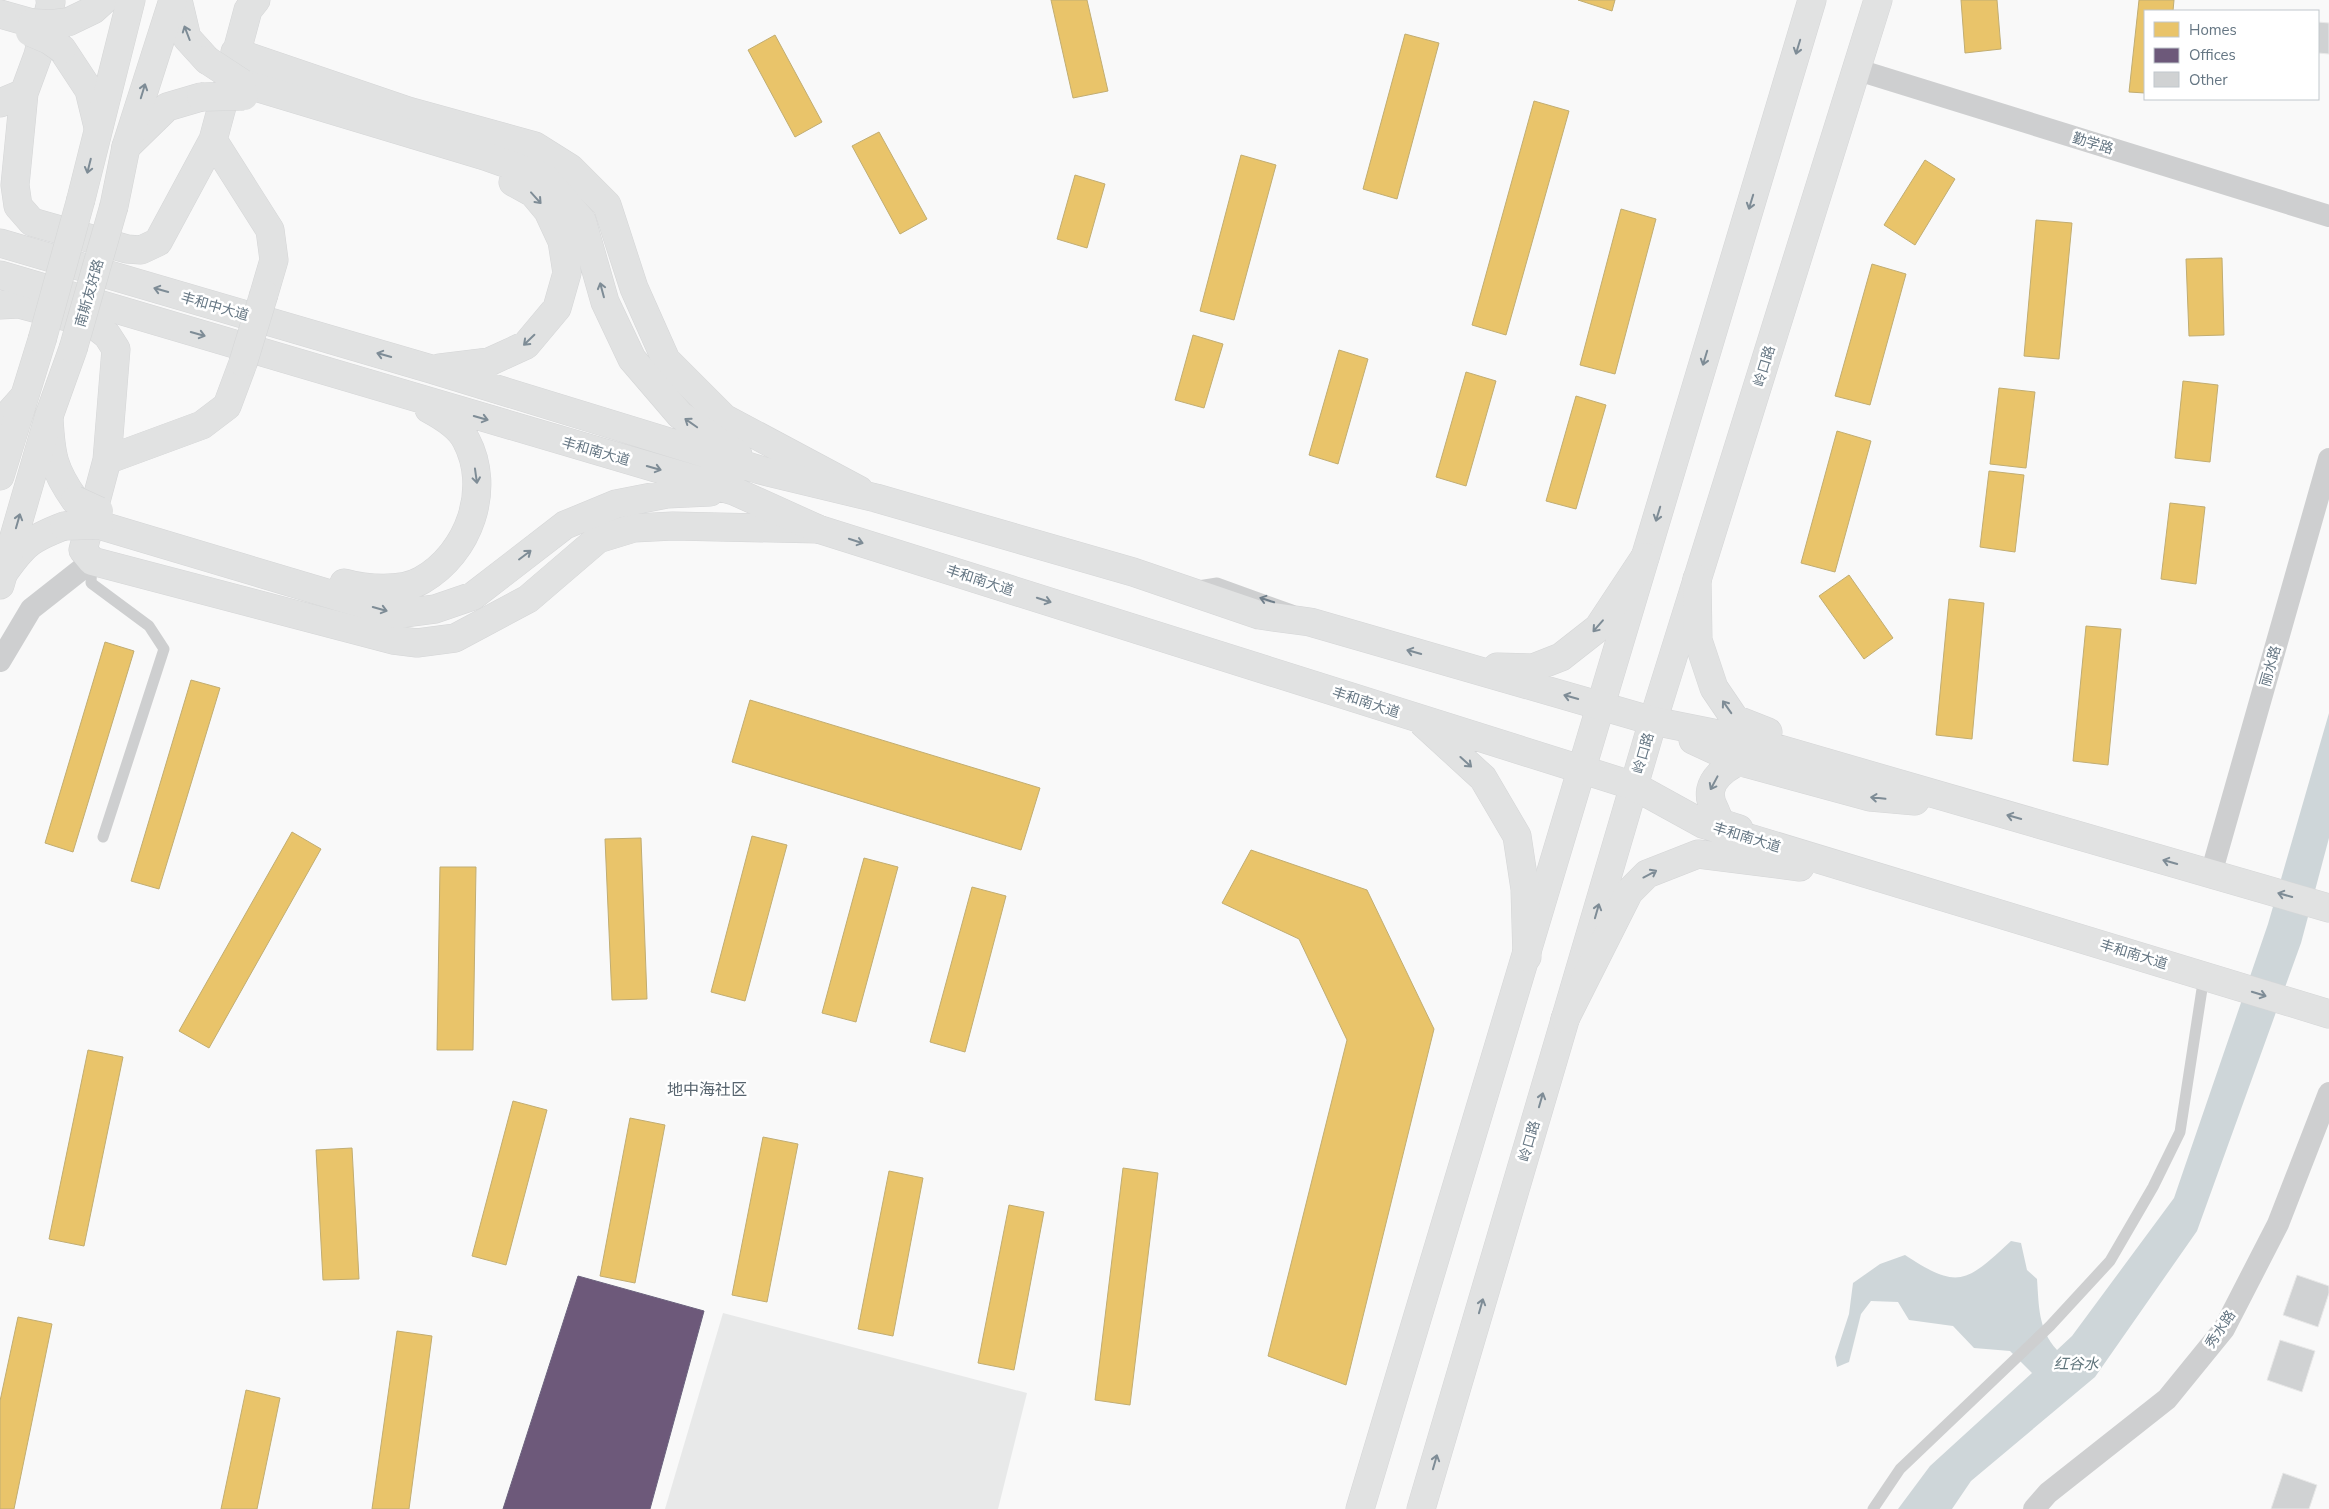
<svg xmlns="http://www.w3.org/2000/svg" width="2329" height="1509" viewBox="0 0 2329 1509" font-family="'Nunito Sans','Noto Sans SC',sans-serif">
<rect width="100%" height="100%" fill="#f9f9f9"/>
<!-- built -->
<path fill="#e8e9e9" d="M723,1313L1027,1393L998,1509H665Z"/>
<!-- water -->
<path fill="#ced6d9" d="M2329,713V838L2301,943L2197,1231L2095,1377L1971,1481L1952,1509H1898L1930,1466L2032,1373L2010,1351L1974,1348L1953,1326L1909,1320L1898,1302L1871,1301L1861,1314L1849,1362L1837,1367L1835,1357L1849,1314L1853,1283L1880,1264L1905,1255C1958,1290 1966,1283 2011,1241L2021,1243L2027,1270L2037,1279C2039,1306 2038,1329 2057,1350L2072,1336L2174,1198L2268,924Z"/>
<!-- homes -->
<path fill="#e9c46a" stroke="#c1ad72" d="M1051,0H1087L1108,91L1073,98Z
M1578,0H1615L1612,11Z
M1961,0H1997L2001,49L1965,53Z
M2139,0H2174L2173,11H2145V93L2129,92Z
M1405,34L1439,43L1397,199L1363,189Z
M775,35L822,122L795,137L748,50Z
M1534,101L1569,111L1506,335L1472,325Z
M879,132L927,219L900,234L852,146Z
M1241,155L1276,165L1234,320L1200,311Z
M1925,160L1955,179L1915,245L1884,225Z
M1075,175L1105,184L1087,248L1057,239Z
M1621,209L1656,219L1615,374L1580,365Z
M2036,220L2072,223L2059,359L2024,356Z
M2222,258L2224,335L2189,336L2186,259Z
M1872,264L1906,274L1870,405L1835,396Z
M1193,335L1223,344L1204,408L1175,400Z
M1339,350L1368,359L1338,464L1309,455Z
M1466,372L1496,381L1466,486L1436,477Z
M2183,381L2218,385L2210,462L2175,458Z
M1999,388L2035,392L2026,468L1990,464Z
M1576,396L1606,405L1576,509L1546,501Z
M1837,431L1871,441L1835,572L1801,563Z
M1989,471L2024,475L2015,552L1980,547Z
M2170,503L2205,507L2196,584L2161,579Z
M1849,575L1893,638L1864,659L1819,596Z
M1949,599L1984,603L1972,739L1936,735Z
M2086,626L2121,629L2108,765L2073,761Z
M105,642L134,651L73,852L45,843Z
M191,680L220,688L159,889L131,881Z
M750,700L1040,788L1021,850L732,762Z
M292,832L321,849L209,1048L179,1031Z
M752,836L787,845L745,1001L711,992Z
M641,838L647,999L612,1000L605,839Z
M1251,850L1367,890L1434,1029L1346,1385L1268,1356L1347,1040L1299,939L1222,903Z
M864,858L898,867L856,1022L822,1013Z
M440,867H476L473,1050H437Z
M972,887L1006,896L965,1052L930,1042Z
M88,1050L123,1057L84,1246L49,1239Z
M513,1101L547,1110L506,1265L472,1256Z
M630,1118L665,1125L635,1283L600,1276Z
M763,1137L798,1144L767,1302L732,1295Z
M352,1148L359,1279L323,1280L316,1150Z
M1123,1168L1158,1173L1130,1405L1095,1400Z
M889,1171L923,1178L893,1336L858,1329Z
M1009,1205L1044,1212L1014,1370L978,1363Z
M18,1317L52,1324L14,1509H0V1401Z
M397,1331L432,1336L409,1509H372Z
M246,1390L280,1398L257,1509H221Z"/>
<!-- offices -->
<path fill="#6d597a" stroke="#6b627d" d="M578,1276L704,1311L650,1509H503Z"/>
<!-- building -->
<path fill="#d0d2d3" stroke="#e8e8e8" d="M2318,22L2329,23V54L2318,53Z
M2297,1275L2329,1286V1293L2318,1327L2283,1315Z
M2280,1340L2315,1351L2302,1392L2267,1380Z
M2283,1473L2317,1485L2309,1509H2271Z"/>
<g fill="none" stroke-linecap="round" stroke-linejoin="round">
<defs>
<path id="secondary" d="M235,52L408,111L535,146L570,168L607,205L634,288L666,360L724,418L859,490
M24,93L15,185L18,206L32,222L127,249L141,250L158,242L213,140L248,10L256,0
M0,103L24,93L38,55L51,2L50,0
M213,140L270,230L274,260L264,294
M0,305L19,304L93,324L107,335L116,349L107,460L83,550L92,561L393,640L417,643L455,638L528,599L598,539L634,528L673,526L818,529
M107,460L202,425L227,406L243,363
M1360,1509L1812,0
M1421,1509L1653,721L1878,0"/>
<path id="primary" d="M178,0L187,38L207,60
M0,14L32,23
M68,22L93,10L104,0
M62,49L89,90L98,127
M242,83L485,156L544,177L582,221L605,302L632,359L680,415L738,455
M126,147L167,107L201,97
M0,243L431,369L760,470L876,498L1133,572L1259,615L1310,622L1653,721L1748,740L2329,908
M0,275L734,491L818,529L1634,786L1703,824L2329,1014
M440,368L489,362L526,345L557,308L567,273L562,241L548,211L533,193L513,182
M49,418C51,455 53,469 75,500
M0,424L22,399
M99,525L397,614L435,609L473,596L565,525L616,504L667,494L710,492
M3,574C24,544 30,539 64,526
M1697,579L1698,640L1714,688L1735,719L1768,732
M344,583C365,589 402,592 422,580C469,553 492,489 466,440C459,426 442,416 429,409
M1497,667L1533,668L1561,657L1598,628L1645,557
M1424,724L1483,778L1517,836L1525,889L1527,957
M1693,740L1738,761L1870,797L1915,801
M1739,829C1734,827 1725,825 1721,822C1718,819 1716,812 1714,808C1700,781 1729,764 1751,757
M1565,1019L1629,892L1647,874L1698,854L1800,867"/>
<path id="highway" d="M81,199L131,0
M114,206L126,147L173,0
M0,476L42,340
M0,585L49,416L73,349"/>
</defs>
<!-- secondary casing -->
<use href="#secondary" stroke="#d5d6d7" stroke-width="29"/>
<!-- primary casing -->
<use href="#primary" stroke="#d5d6d7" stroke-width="29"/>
<!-- highway casing -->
<use href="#highway" stroke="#d5d6d6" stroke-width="29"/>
<!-- lane -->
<path stroke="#cecfd0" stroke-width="11" d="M92,561L91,583L149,626L164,649L103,837
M1198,586L1217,583L1292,610
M1873,1509L1900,1469L2050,1326L2110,1261L2153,1187L2180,1132L2204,976"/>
<!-- street -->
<path stroke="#cecfd0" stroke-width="22" d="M1858,70L2329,216
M0,661L31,609L92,561
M2211,874L2329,459
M2034,1509L2048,1493L2167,1399L2224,1329L2278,1224L2329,1093"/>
<!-- secondary -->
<use href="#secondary" stroke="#e1e2e2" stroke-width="28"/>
<!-- primary -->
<use href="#primary" stroke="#e1e2e2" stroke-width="28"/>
<!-- highway -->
<use href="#highway" stroke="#e1e2e2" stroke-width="28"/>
<defs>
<path id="secondary-bridge" d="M243,363L264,294"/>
<path id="primary-bridge" d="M32,23L52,24L68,22
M30,32L49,40L62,49
M207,60L242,83
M201,97L244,96
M75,500L99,511
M64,526L99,525"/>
<path id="highway-bridge" d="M42,340L81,199
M73,349L114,206"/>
</defs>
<!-- secondary-bridge casing -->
<use href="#secondary-bridge" stroke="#d5d6d7" stroke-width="29" stroke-linecap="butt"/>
<!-- primary-bridge casing -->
<use href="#primary-bridge" stroke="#d5d6d7" stroke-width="29" stroke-linecap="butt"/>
<!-- highway-bridge casing -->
<use href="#highway-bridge" stroke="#d5d6d6" stroke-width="29" stroke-linecap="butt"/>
<!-- secondary-bridge -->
<use href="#secondary-bridge" stroke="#e1e2e2" stroke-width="28"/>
<!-- primary-bridge -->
<use href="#primary-bridge" stroke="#e1e2e2" stroke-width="28"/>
<!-- highway-bridge -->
<use href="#highway-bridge" stroke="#e1e2e2" stroke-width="28"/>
</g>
<!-- one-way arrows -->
<defs><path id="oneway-shaft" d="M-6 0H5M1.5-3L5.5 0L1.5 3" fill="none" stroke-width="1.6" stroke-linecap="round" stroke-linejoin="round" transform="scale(1.25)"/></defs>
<g stroke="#7e8c96">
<use href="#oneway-shaft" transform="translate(187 33) rotate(-111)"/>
<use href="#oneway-shaft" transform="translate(1798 47) rotate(107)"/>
<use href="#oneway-shaft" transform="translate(143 91) rotate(-73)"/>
<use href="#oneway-shaft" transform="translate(89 166) rotate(104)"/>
<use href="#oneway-shaft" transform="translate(536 198) rotate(48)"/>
<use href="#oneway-shaft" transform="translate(1751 202) rotate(107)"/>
<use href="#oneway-shaft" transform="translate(161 290) rotate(-164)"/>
<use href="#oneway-shaft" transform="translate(602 290) rotate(-105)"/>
<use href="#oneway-shaft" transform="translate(198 334) rotate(16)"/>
<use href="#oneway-shaft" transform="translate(529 340) rotate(136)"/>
<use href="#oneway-shaft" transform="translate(384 355) rotate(-164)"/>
<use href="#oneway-shaft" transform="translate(1705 358) rotate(107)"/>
<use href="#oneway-shaft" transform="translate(481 418) rotate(16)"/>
<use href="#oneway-shaft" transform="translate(691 423) rotate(-145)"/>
<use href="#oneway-shaft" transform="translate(654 468) rotate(16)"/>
<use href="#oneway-shaft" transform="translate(476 476) rotate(82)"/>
<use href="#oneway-shaft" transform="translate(1658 514) rotate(107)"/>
<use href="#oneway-shaft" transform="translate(18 521) rotate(-74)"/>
<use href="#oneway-shaft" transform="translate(856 541) rotate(18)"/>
<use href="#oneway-shaft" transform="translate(525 555) rotate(-37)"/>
<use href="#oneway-shaft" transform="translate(1044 600) rotate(18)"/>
<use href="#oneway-shaft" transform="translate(380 609) rotate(16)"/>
<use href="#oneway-shaft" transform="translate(1598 626) rotate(131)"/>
<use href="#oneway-shaft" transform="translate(1414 652) rotate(-164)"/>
<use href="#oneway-shaft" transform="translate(1571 697) rotate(-164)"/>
<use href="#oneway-shaft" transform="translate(1727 707) rotate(-125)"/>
<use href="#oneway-shaft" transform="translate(1466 762) rotate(42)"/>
<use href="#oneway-shaft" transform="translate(1714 783) rotate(118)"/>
<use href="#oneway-shaft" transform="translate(1878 798) rotate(-174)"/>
<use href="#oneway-shaft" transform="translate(2014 817) rotate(-164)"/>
<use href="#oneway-shaft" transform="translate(2170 862) rotate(-164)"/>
<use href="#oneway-shaft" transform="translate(1650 874) rotate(-28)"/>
<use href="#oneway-shaft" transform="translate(2285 895) rotate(-164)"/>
<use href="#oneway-shaft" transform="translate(1597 911) rotate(-74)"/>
<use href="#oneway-shaft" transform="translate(2259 994) rotate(17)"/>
<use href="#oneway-shaft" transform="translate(1541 1100) rotate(-74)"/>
<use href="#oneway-shaft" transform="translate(1481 1306) rotate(-74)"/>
<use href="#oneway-shaft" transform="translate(1435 1462) rotate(-74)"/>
</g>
<use stroke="#707f8b" href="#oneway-shaft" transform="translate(1267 600) rotate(-162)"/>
<g text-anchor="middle" stroke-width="5" stroke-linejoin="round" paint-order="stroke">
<!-- street labels -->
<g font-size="14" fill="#657683" stroke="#fff">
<text transform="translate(2093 143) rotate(17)" y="5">勤学路</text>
<text transform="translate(89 293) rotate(-74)" y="5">南斯友好路</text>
<text transform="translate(215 306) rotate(16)" y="5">丰和中大道</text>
<text transform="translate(1764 366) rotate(-73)" y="5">岭口路</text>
<text transform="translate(596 451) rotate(16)" y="5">丰和南大道</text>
<text transform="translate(980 580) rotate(18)" y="5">丰和南大道</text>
<text transform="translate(2270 666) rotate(-74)" y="5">丽水路</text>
<text transform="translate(1366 702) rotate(18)" y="5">丰和南大道</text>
<text transform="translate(1643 753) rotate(-74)" y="5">岭口路</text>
<text transform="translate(1747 837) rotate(17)" y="5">丰和南大道</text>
<text transform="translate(2134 954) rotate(17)" y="5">丰和南大道</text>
<text transform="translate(1529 1141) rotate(-74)" y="5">岭口路</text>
<text transform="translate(2220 1329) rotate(-56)" y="5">秀水路</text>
</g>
<!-- water labels -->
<g font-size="15" font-style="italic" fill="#60757c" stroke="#fff">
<text x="2076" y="1369">红谷水</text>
</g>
<!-- quarter labels -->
<g font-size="16" fill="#57646e" stroke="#fff">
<text x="707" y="1095">地中海社区</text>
</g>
</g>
<!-- legend -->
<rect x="2144" y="10" width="175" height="90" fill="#ffffff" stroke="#c1c8cd"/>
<rect x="2154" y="22" width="25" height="15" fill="#e9c46a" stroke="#c1c8cd"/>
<text x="2189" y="35" font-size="15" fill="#657683">Homes</text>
<rect x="2154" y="48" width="25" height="15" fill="#6d597a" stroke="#c1c8cd"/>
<text x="2189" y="60" font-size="15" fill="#657683">Offices</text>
<rect x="2154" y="72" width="25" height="15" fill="#d0d2d3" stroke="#c1c8cd"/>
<text x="2189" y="85" font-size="15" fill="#657683">Other</text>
</svg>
